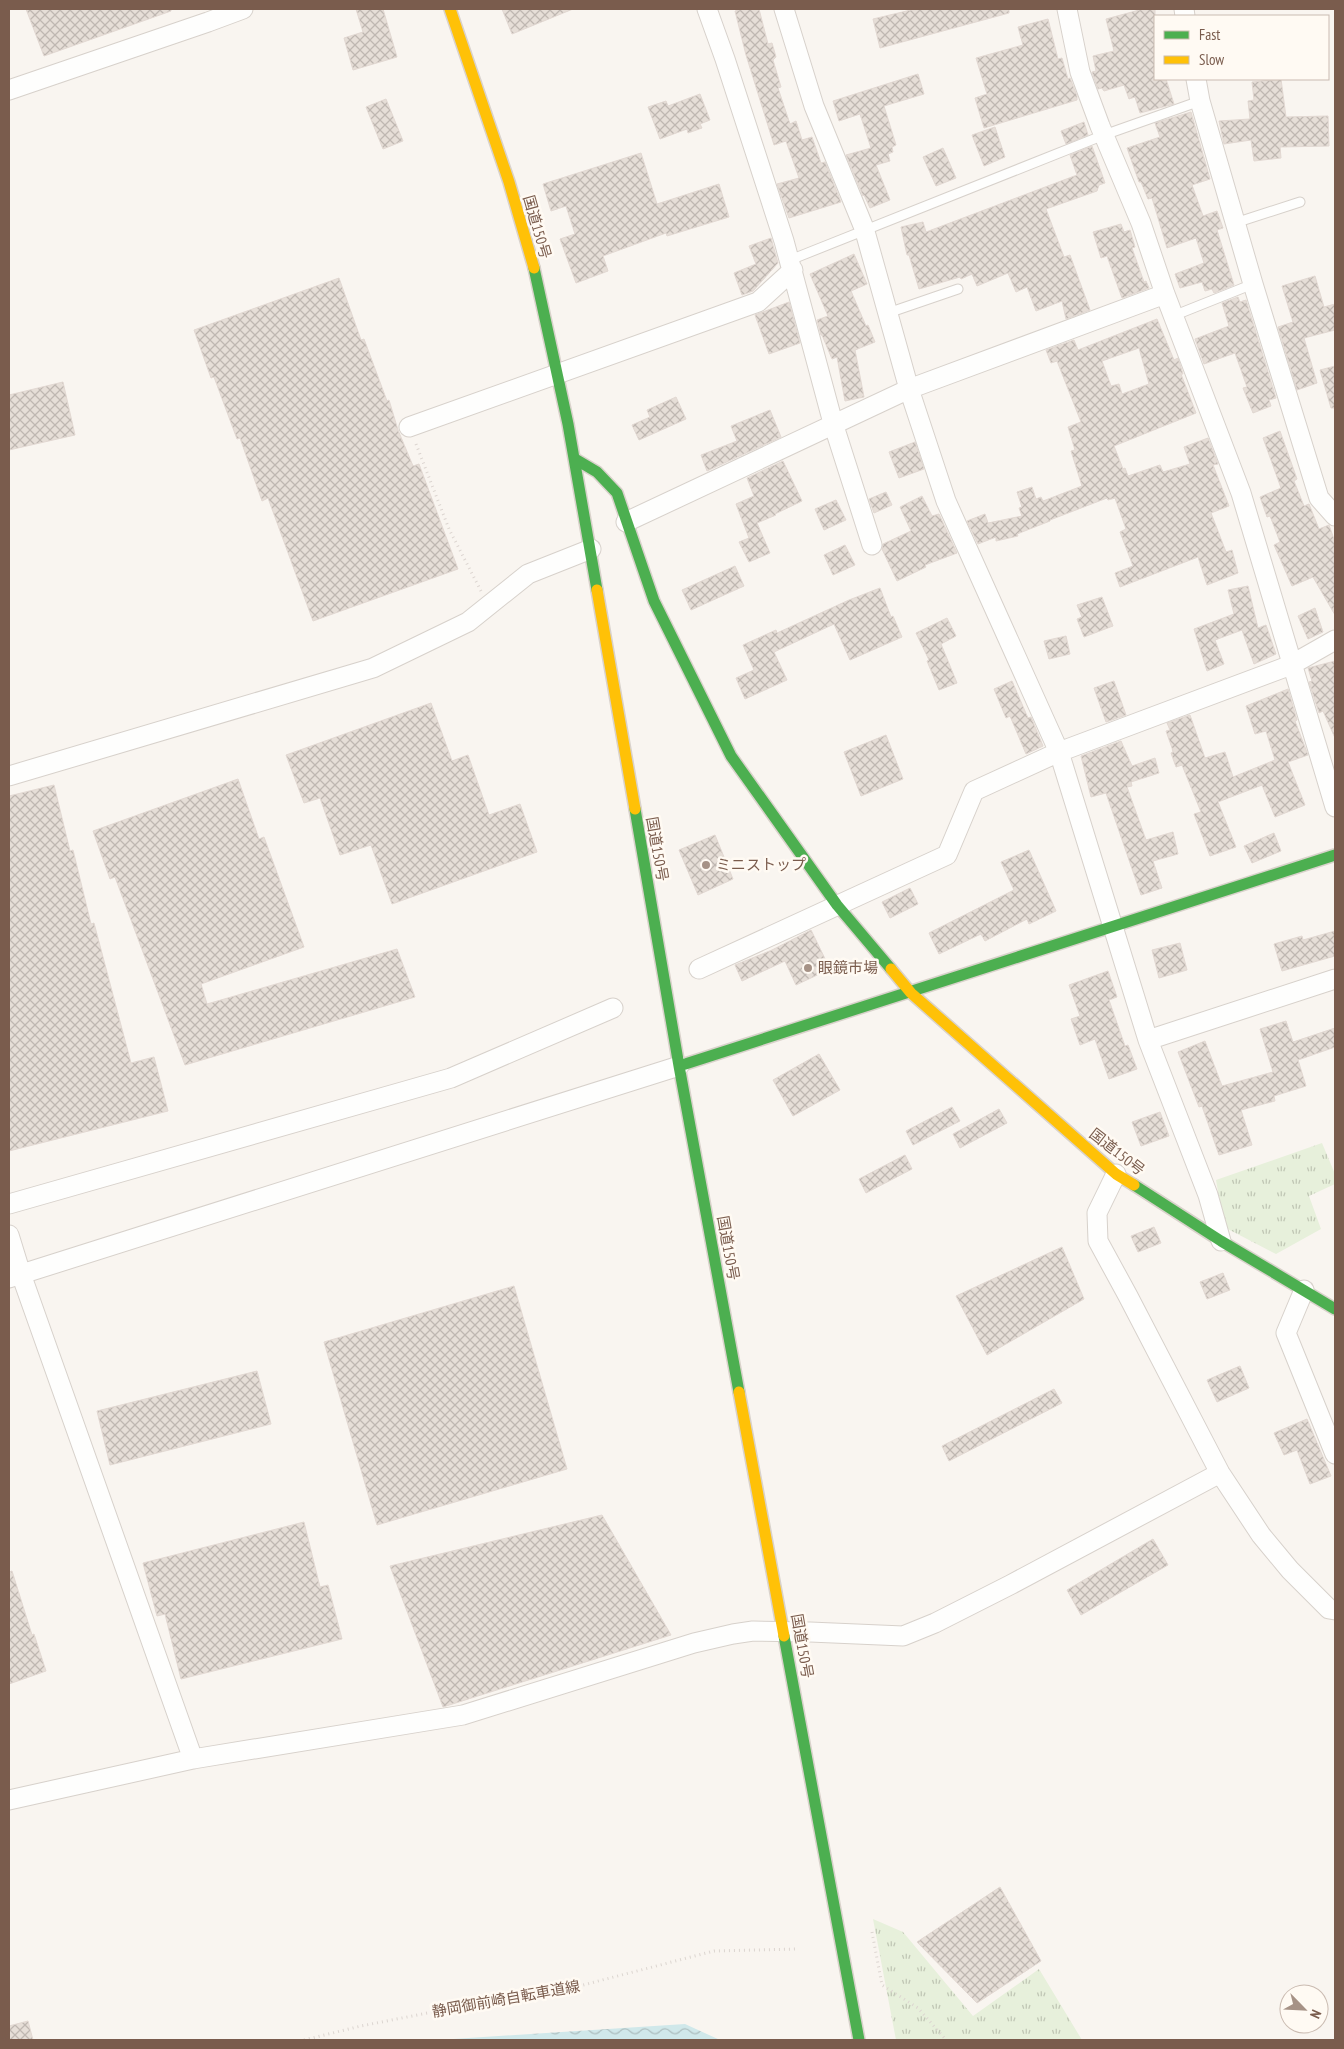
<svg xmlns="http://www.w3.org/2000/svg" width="1344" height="2049" viewBox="0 0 1344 2049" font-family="'PT Sans Narrow','Noto Sans JP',sans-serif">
<defs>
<pattern id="grass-tufts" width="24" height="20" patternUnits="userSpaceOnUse" patternTransform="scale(1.25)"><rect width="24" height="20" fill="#e7f0db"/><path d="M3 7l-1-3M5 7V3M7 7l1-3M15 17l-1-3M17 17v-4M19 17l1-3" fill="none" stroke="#c0c6b4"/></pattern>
<pattern id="water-waves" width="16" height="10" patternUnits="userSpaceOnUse" patternTransform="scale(1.25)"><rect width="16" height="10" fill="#d0e8ea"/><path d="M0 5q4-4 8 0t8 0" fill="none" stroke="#aebfc0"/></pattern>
<pattern id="building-cross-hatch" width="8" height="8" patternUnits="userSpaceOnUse" patternTransform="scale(1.25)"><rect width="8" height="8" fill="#e6ded7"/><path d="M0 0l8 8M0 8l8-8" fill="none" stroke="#bfb7b1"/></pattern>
</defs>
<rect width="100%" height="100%" fill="#f9f5f0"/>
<!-- grass -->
<path fill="url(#grass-tufts)" d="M1322,1143L1335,1174V1184L1309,1196L1321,1229L1276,1254L1224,1227L1216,1180Z
M873,1919L903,1932L973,2016L1039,1969L1082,2040H896Z"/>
<!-- water -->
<path fill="url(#water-waves)" d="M685,2024L720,2040H437H438Z"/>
<!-- building -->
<path fill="url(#building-cross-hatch)" stroke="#e2d8d2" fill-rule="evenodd" d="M26,9H171V11L44,56Z
M356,9H383L397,57L353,70L344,38L363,32Z
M502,9H573L512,34Z
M743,9H759L768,44L772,43L776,57L773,60L781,87L778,88L790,124L796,121L802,140L812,137L821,163L825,162L841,202L789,218L777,184L799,178L786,141L774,145L746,55L735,11Z
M915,9H1009V13L880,48L873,19Z
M1143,9H1155V79H1166L1174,104L1140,113L1135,97L1129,99L1124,85L1104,91L1102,88L1098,89L1092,72L1096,71L1093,56L1114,51L1106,19Z
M1048,19L1058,59L1062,58L1068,79L1070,78L1077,96V100L984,128L975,98L987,94L976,58L1023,45L1018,27Z
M918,74L924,94L884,106L896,145L892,147L893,152L888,154L890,161L876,165L890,200L870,208L864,195L863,196L846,155L871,148L860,114L839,121L833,101Z
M1281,79L1286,117L1328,116L1329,146L1280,147L1281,158L1254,161L1251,140L1224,144L1219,121L1250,119L1248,101L1254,100L1252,82Z
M700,94L710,120L700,124L702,128L688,133L687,129L660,139L648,107L666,101L668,106Z
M386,99L403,141L383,149L366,107Z
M1191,112L1210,179L1192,185L1203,216L1217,211L1223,228L1217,230L1234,285L1214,293L1212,289L1205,291L1202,282L1180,288L1175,274L1204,263L1196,238L1167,248L1152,198L1148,199L1141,182H1139L1127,148L1160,137L1155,123Z
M1084,122L1088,135L1066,144L1061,131Z
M995,127L1005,157L984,166L972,135Z
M1092,146L1105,183L1099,185L1097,191L1046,209L1064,257L1070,255L1090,310L1066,319L1062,301L1036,311L1027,287L1016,292L1008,273L977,286L972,274L961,279L960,277L919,289L909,255H907L901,227L923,222L926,232L1077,175L1070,155Z
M943,148L956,178L936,186L923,157Z
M641,153L657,204L719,184L729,217L667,236L666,233L603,256L608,271L576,283L560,239L575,234L566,206L551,211L543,184Z
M1121,224L1124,232L1130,230L1135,247L1132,248L1144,282L1146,281L1149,288L1122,298L1107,256L1101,258L1093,232Z
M771,238L778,263L753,291L742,295L734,273L756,264L749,246Z
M854,254L867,284L851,291L866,326L868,325L875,342L855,350L864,397L845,401L837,357L832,359L822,335H821L817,320L828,316L810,274Z
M1315,276L1324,307L1335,304V330L1304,338L1317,383L1297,390L1278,327L1293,322L1282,286Z
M339,278L361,340L364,339L387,401L389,400L398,430L413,466L419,464L458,569L313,621L268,498L262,501L240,438L237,439L214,377L211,378L194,330Z
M1238,297L1240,302L1246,300L1276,398L1269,400L1271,406L1253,413L1243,388L1247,387L1235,353L1204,364L1195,339L1229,326L1222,303Z
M789,302L800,343L769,354L755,315Z
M1157,319L1174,360L1178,358L1183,374H1181L1196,413L1114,446L1123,469L1125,468L1128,476L1160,465L1163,472L1190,464L1184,447L1208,438L1218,464L1213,465L1229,506L1211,513L1226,552L1232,550L1238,573L1207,585L1198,557L1120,587L1115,573L1133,566L1120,532L1126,529L1115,498L1108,500L1107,498L1050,520V521L1017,534L1018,536L996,541V537L978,544L967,521L985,514L988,523L1022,516L1019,508L1022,507L1017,492L1032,487L1036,499L1041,497L1043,501L1082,486L1071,451L1075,450L1068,427L1081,422L1057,361L1051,363L1046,350L1074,340L1078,350ZM1139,348L1149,384L1122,394L1119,384L1111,386L1102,361Z
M1335,366V408H1331L1320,370Z
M63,382L75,435L9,450V395Z
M676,397L686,419L639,440L632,425L650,417L647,410Z
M770,410L781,437L707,471L701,455L737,441L731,426Z
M1280,431L1297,479L1294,481L1304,506L1309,504L1319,529L1329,525L1335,542V615L1313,577L1292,586L1274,545L1280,542L1270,516L1267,517L1260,497L1281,488L1263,438Z
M915,442L924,469L899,478L889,452Z
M783,461L802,501L775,514L776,515L757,523L770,553L749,562L739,542L749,538L736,504L754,496L747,478Z
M886,492L892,505L874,513L869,499Z
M922,496L932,516L939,514L957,553L925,565L926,567L897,581L882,549L883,544L911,531L900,507Z
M836,500L846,520L824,530L815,509Z
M845,545L855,565L833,575L824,555Z
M735,566L744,586L691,610L682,590Z
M1248,586L1258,628L1266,625L1276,654L1254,664L1242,630L1215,640L1224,664L1207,671L1194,629L1234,614L1228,590Z
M880,588L891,617L893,616L902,637L850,660L834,624L774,652L787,680L745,699L736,678L754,670L743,645L776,630L777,633L849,600Z
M1102,597L1113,626L1084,637L1077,619L1082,617L1077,605Z
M1315,608L1323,632L1308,639L1298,616Z
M947,618L956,636L941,644L957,683L939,690L927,661L929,660L916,633Z
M1066,636L1070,654L1049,659L1044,641Z
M1335,661V738L1323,711L1319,713L1309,682L1312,681L1308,668Z
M1012,681L1028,718L1031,717L1043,746L1026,754L1010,716L1006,718L994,689Z
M1114,681L1126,715L1106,722L1094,688Z
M1288,689L1297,720L1295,721L1308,755L1288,762L1305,805L1275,817L1262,785L1218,802L1236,847L1210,856L1194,814L1201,812L1182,765L1176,767L1171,753L1173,752L1172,748L1166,731L1170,730L1167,723L1190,715L1205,758L1225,752L1233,777L1275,760L1266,731L1255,734L1246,706Z
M431,703L452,761L468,755L489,815L520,804L537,852L392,904L371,845L340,855L320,798L304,803L286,755Z
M886,735L903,779L861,796L844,752Z
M1121,741L1132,766L1155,758L1159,773L1131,782L1132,786L1127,787L1146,840L1173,832L1178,854L1153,861L1162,888L1141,895L1106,793L1091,797L1081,756Z
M238,779L259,839L264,837L304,947L201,984L207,1004L397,949L415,997L185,1065L115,877L110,879L93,831Z
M54,785L70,851L73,850L91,924L94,923L131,1063L154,1057L168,1111L9,1151V796Z
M1274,833L1281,851L1252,863L1244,846Z
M715,835L733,879L698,895L679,850Z
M1029,850L1056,911L1029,924L1027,919L985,941L981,934L939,954L929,933L1014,890L1001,862Z
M910,888L918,904L890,918L882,902Z
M811,930L830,969L796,985L785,961L742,981L735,965L772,950Z
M1335,931V956L1282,971L1274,944L1302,936L1303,940Z
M1180,943L1187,970L1159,978L1152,950Z
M1108,971L1117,997L1109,1000L1125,1046L1128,1045L1137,1069L1109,1079L1095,1039L1080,1045L1071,1019L1080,1016L1069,985Z
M1286,1021L1293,1042L1335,1028V1047L1298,1060L1306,1086L1274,1096L1275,1101L1241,1110L1252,1145L1219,1155L1202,1106L1199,1107L1178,1052L1205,1041L1222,1086L1273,1072L1260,1029Z
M819,1054L840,1090L793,1116L773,1080Z
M952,1107L960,1121L913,1145L906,1131Z
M999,1109L1007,1123L960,1148L953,1134Z
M1160,1112L1169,1136L1141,1146L1132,1122Z
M905,1155L912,1169L866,1193L859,1179Z
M1154,1227L1161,1243L1138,1252L1131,1236Z
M1062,1247L1084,1299L987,1355L956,1296Z
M1223,1273L1230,1290L1207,1299L1200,1282Z
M514,1286L567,1469L377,1525L324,1342Z
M1240,1366L1249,1388L1217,1402L1207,1380Z
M257,1371L271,1424L110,1465L97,1411Z
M1054,1389L1062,1403L949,1461L942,1446Z
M1307,1419L1331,1476L1310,1484L1297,1450L1284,1455L1274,1433Z
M602,1515L671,1635L443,1707L390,1566Z
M304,1522L320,1587L328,1585L342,1639L181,1679L165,1614L157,1616L143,1563Z
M1153,1539L1168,1565L1081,1615L1067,1590Z
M12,1571L32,1635L34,1634L46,1671L9,1684V1572Z
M1000,1887L1041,1961L977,2003L917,1942Z
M28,2021L33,2040H9V2026Z"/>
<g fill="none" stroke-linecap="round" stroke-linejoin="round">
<defs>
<path id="lane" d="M1235,223L1300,202
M790,260L1104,135L1200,101
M888,313L958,289
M1173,316L1253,284"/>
<path id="street" d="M707,9L725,59L784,241L833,423L872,545
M784,9L814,106L864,228L909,389L946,501L1059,752L1148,1040L1208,1195L1221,1241
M1067,9L1080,72L1100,126L1141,223L1165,294L1241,493L1335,807
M1184,9L1185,16
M1196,79L1200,101L1253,284L1319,498L1335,516
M9,90L208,22L243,9
M409,427L758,302L793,270
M626,522L909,389L1165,294
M9,776L373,668L468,622L528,574L591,549
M699,969L947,855L974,791L1059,752L1291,665L1335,640
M1148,1040L1335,979
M1116,1174L1097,1213L1098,1241L1128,1296L1220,1473L1261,1535L1290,1570L1329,1609L1335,1610
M9,1204L451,1078L613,1008
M9,1235L21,1274L193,1759
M9,1278L679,1066
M1304,1290L1286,1333L1335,1454
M9,1800L193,1759L463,1715L694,1643L733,1634L753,1631L810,1632L903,1636L935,1623L1010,1585L1220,1473"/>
<path id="fast" d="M534,268L568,424L597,590
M575,459L597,472L617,493L654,601L731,756L837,905L891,969
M635,809L679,1066L739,1392
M679,1066L1335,855
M1134,1185L1221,1241L1335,1309
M784,1636L859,2040"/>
<path id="slow" d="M450,9L509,182L534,268
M597,590L635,809
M891,969L911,993L1116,1174L1134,1185
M739,1392L784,1636"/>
</defs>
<!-- lane casing -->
<use href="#lane" stroke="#d7d1cb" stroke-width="11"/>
<!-- street casing -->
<use href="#street" stroke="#d7d1cb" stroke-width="21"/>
<!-- fast casing -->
<use href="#fast" stroke="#d9d2cb" stroke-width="14"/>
<!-- slow casing -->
<use href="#slow" stroke="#d9d2cb" stroke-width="14"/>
<!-- path -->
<path stroke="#dcd5d0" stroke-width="3" stroke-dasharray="1 4" stroke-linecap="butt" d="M416,444L449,529L481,591
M872,1932L882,1985L918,2008L946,2040
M304,2040L361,2026L448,2009L533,1998L714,1951L796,1949"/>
<!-- lane -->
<use href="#lane" stroke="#fefefd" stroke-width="9"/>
<!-- street -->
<use href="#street" stroke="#fefefd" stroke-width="19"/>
<!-- fast -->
<use href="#fast" stroke="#4caf50" stroke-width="11"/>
<!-- slow -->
<use href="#slow" stroke="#ffc107" stroke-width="11"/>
</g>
<!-- markers -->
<g fill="#a69286" stroke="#fffaf3" stroke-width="2">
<circle cx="706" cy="865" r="5"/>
<circle cx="808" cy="968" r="5"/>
</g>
<g text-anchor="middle" stroke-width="5" stroke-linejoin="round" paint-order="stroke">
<!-- street labels -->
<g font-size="15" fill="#7a5c4d" stroke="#fffaf3">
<text transform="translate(537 227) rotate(74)" y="5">国道150号</text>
<text transform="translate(657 849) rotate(80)" y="5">国道150号</text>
<text transform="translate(1117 1152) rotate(38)" y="5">国道150号</text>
<text transform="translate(728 1248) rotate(80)" y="5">国道150号</text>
<text transform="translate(802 1646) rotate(80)" y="5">国道150号</text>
<text transform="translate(506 1999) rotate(-10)" y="5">静岡御前崎自転車道線</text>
</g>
<!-- poi labels -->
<g font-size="15" fill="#7a5c4d" stroke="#fffaf3" text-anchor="start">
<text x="716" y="870">ミニストップ</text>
<text x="818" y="973">眼鏡市場</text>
</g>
</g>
<!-- border -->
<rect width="1344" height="2049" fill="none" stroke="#7a5c4d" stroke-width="20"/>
<!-- legend -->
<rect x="1154" y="15" width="175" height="65" fill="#fffaf3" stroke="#cabbb1"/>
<rect x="1164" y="31" width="25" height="8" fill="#4caf50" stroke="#cabbb1"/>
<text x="1199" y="40" font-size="15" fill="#7a5c4d">Fast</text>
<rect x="1164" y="56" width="25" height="8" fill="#ffc107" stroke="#cabbb1"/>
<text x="1199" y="65" font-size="15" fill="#7a5c4d">Slow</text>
<!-- north arrow -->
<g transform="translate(1304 2009) rotate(114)"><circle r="24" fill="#fffaf3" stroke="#cabbb1"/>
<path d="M0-4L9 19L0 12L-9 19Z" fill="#a69286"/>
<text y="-8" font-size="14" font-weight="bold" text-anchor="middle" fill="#7a5c4d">N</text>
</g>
</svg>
